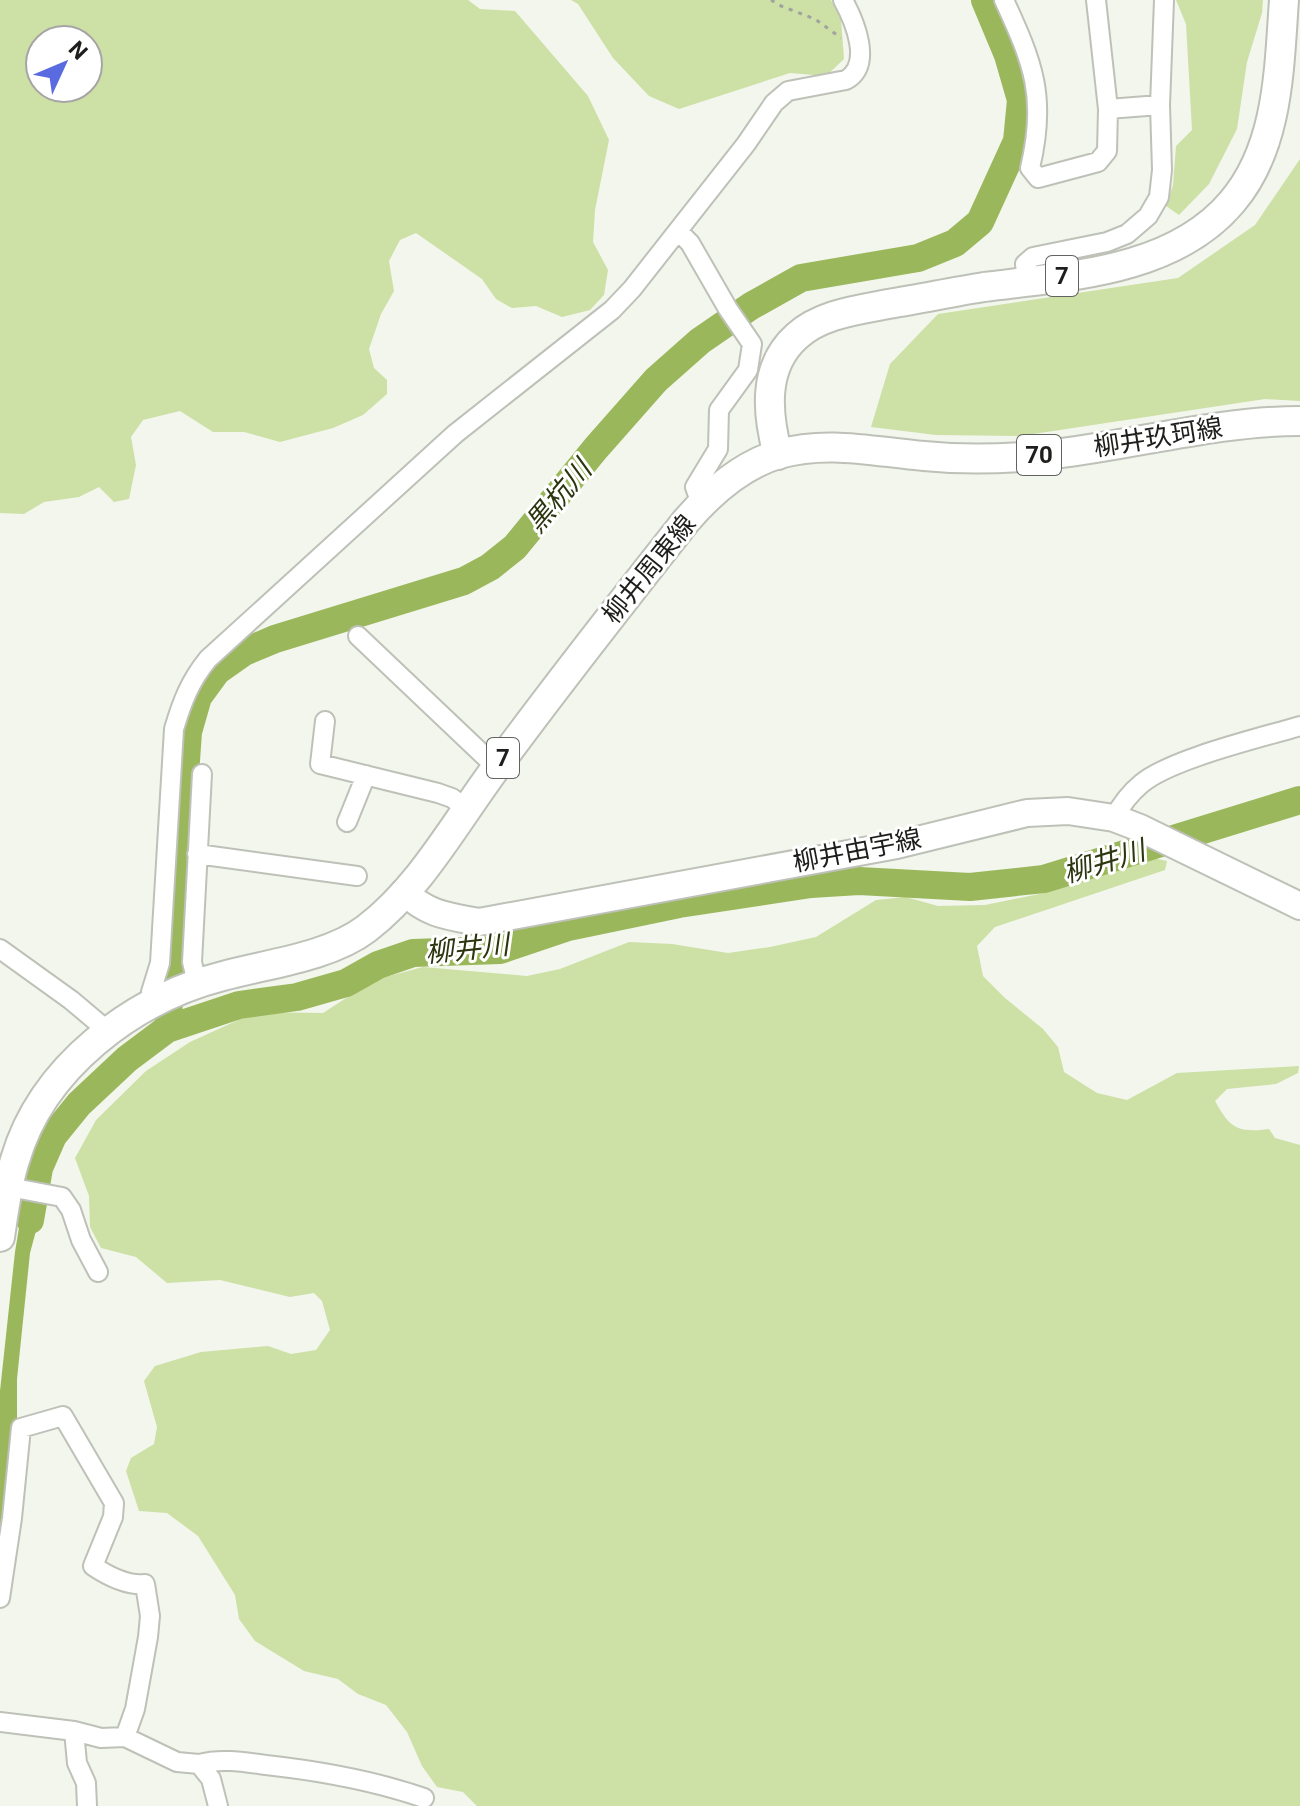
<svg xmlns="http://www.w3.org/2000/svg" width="1300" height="1806" viewBox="0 0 1300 1806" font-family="Roboto,'Noto Sans JP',sans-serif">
<rect width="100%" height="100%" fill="#f2f6ec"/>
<!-- green -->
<path fill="#cde0a6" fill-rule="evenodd" d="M0,0H468L480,9L515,11L588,96L609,140L595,210L593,242L608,270L604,295L590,310L562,317L536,306L512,308L496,299L482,279L416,233L400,240L389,261L394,291L381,314L369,349L374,368L387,380V394L363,415L333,428L280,442L244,432H213L180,411L143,420L131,437L136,465L129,499L114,502L99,487L79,497L44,502L24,514L0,513ZM40,40H88V88H40Z
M571,0H831L841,19L844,59L826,76L790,73L679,109L649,96L613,58L578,4Z
M1176,0H1263L1262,13L1247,62L1237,129L1209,184L1179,215L1166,206L1173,185L1176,146L1192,130L1186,24Z
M1300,159V401L1265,399L1020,436L936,435L871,427L890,364L938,314L1178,278L1255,225Z
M1153,858L1167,861L1165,870L995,927L977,946L983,976L1005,998L1043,1029L1058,1047L1064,1072L1097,1093L1127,1100L1177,1073L1299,1066L1298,1073L1276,1084L1227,1089L1215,1101C1230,1128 1237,1133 1269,1129L1275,1138L1300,1145V1806H477L463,1792L437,1787L422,1766L407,1732L386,1705L358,1694L338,1679L304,1671L255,1641L239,1619L235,1595L198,1536L167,1513L139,1511L126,1471L131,1458L154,1444L157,1427L144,1381L155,1366L201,1352L268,1346L291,1354L316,1350L330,1330L322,1301L314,1293L290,1297L220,1280L167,1283L136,1257L101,1248L90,1227L89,1196L75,1158L96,1120L146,1071L190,1042L256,1012L323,1013L374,980L423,967L527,976L560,969L629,942L672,944L728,953L770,947L816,937L876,900L906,897L938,906L985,905L1049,892Z"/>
<!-- water -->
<path fill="#9bb75b" d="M24,1197L44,1201L30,1253L17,1379V1424L0,1548V1391L15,1252Z"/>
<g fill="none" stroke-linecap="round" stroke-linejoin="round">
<!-- river -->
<path stroke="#9bb75b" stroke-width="28" d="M168,1016L188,732L198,697L217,671L244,652L275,639L464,581L490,567L515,547L596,448L656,380L700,341L751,306L801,278L918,258L955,243L980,222L1017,141L1021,100L1008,55L985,0
M30,1220L39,1168L53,1136L79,1104L127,1059L167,1029L239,1005L297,997L346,983L378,965L413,953L500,950L568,927L679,904L811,884L859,881L970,887L1044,879L1300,800"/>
<defs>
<path id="minor" d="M1004,0C1033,63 1047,97 1030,168L1038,178L1098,162L1107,151L1108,109
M1096,0L1108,109L1160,105
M678,231L690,243L728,309L752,344L748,370L719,410L718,449L695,487L701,504
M1027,282L1025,264L1033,257L1107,242L1127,234L1148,216L1159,197L1162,170L1160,105L1164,0
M358,636L496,767
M325,721L320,764L438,793L452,798L467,809
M1114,818C1121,805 1129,794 1141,784C1170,759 1260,738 1300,726
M347,822L366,775
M197,854L357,876
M0,949L71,1000L109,1032
M197,983L192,962L202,774
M152,1002L151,992L160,963L174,729C182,702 190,681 208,659L455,434L612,310L632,289L746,144L774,103L788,91L846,80C873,65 855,22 843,0
M9,1187L62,1197L71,1210L81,1240L98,1272
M0,1598L12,1518L21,1428L63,1416L114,1503L113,1517L93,1566C108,1576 127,1586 145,1584L150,1616L148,1637L135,1709L125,1737
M0,1722L74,1731L101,1738L125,1737L177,1762L199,1764L211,1779L218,1806
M74,1731L77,1763L86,1783L87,1806
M199,1764C221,1758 244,1762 266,1765C320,1771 372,1780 424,1798"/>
<path id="secondary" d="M404,892C429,915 447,916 479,922L897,845L1027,813L1068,811L1114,818L1140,828L1300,906"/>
<path id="primary" d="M778,455C767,414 762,367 797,336C821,314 858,310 888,304C920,299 952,292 984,287C1068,276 1173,272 1232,202C1279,147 1279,69 1284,0
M0,1237C4,1211 7,1185 15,1160C42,1067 133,999 223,976C267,964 329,957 366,929C422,886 456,821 498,765C559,682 622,602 686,521C711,492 741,465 779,454C828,440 875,452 924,456C964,460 1006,459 1046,455C1131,446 1214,421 1300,421"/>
</defs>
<!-- minor casing -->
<use href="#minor" stroke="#bec1b8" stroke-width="22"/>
<!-- secondary casing -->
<use href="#secondary" stroke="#bec1b8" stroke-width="30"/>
<!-- primary casing -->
<use href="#primary" stroke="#bec1b8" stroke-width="32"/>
<!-- path -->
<path stroke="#a1a39c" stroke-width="3" stroke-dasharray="4 6" stroke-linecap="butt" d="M771,0L781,6L815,19L841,38"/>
<!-- minor -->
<use href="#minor" stroke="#fff" stroke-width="18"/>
<!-- secondary -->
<use href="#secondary" stroke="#fff" stroke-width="26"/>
<!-- primary -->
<use href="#primary" stroke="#fff" stroke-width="28"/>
</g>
<g text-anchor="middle" stroke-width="6" stroke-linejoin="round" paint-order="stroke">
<!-- shield labels -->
<g fill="#fff" stroke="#626260" stroke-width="2">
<rect x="1046" y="256" width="32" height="40" rx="6"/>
<rect x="1017" y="435" width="44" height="40" rx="6"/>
<rect x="487" y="738" width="32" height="40" rx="6"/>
</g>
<g font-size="24" font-weight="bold" fill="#1e1f1c">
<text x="1062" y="284">7</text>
<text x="1039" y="463">70</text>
<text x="503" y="766">7</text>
</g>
<!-- street labels -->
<g font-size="26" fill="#1e1f1c" stroke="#fff">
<text transform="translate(1158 437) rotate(-9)" y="9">柳井玖珂線</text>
<text transform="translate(649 569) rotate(-51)" y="9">柳井周東線</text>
<text transform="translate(857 850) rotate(-11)" y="9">柳井由宇線</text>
</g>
<!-- water labels -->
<g font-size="28" font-style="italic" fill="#2b360f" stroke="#fff">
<text transform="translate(558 496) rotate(-50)" y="10">黒杭川</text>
<text transform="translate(1104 861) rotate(-17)" y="10">柳井川</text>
<text transform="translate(467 948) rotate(-6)" y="10">柳井川</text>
</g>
</g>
<!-- north arrow -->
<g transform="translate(64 64) rotate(46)"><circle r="38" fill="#ffffff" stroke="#a5a5a4" stroke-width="2"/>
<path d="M0-6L14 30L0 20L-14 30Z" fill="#5a6be2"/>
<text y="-12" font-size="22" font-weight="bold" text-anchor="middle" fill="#1e1f1c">N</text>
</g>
</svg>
